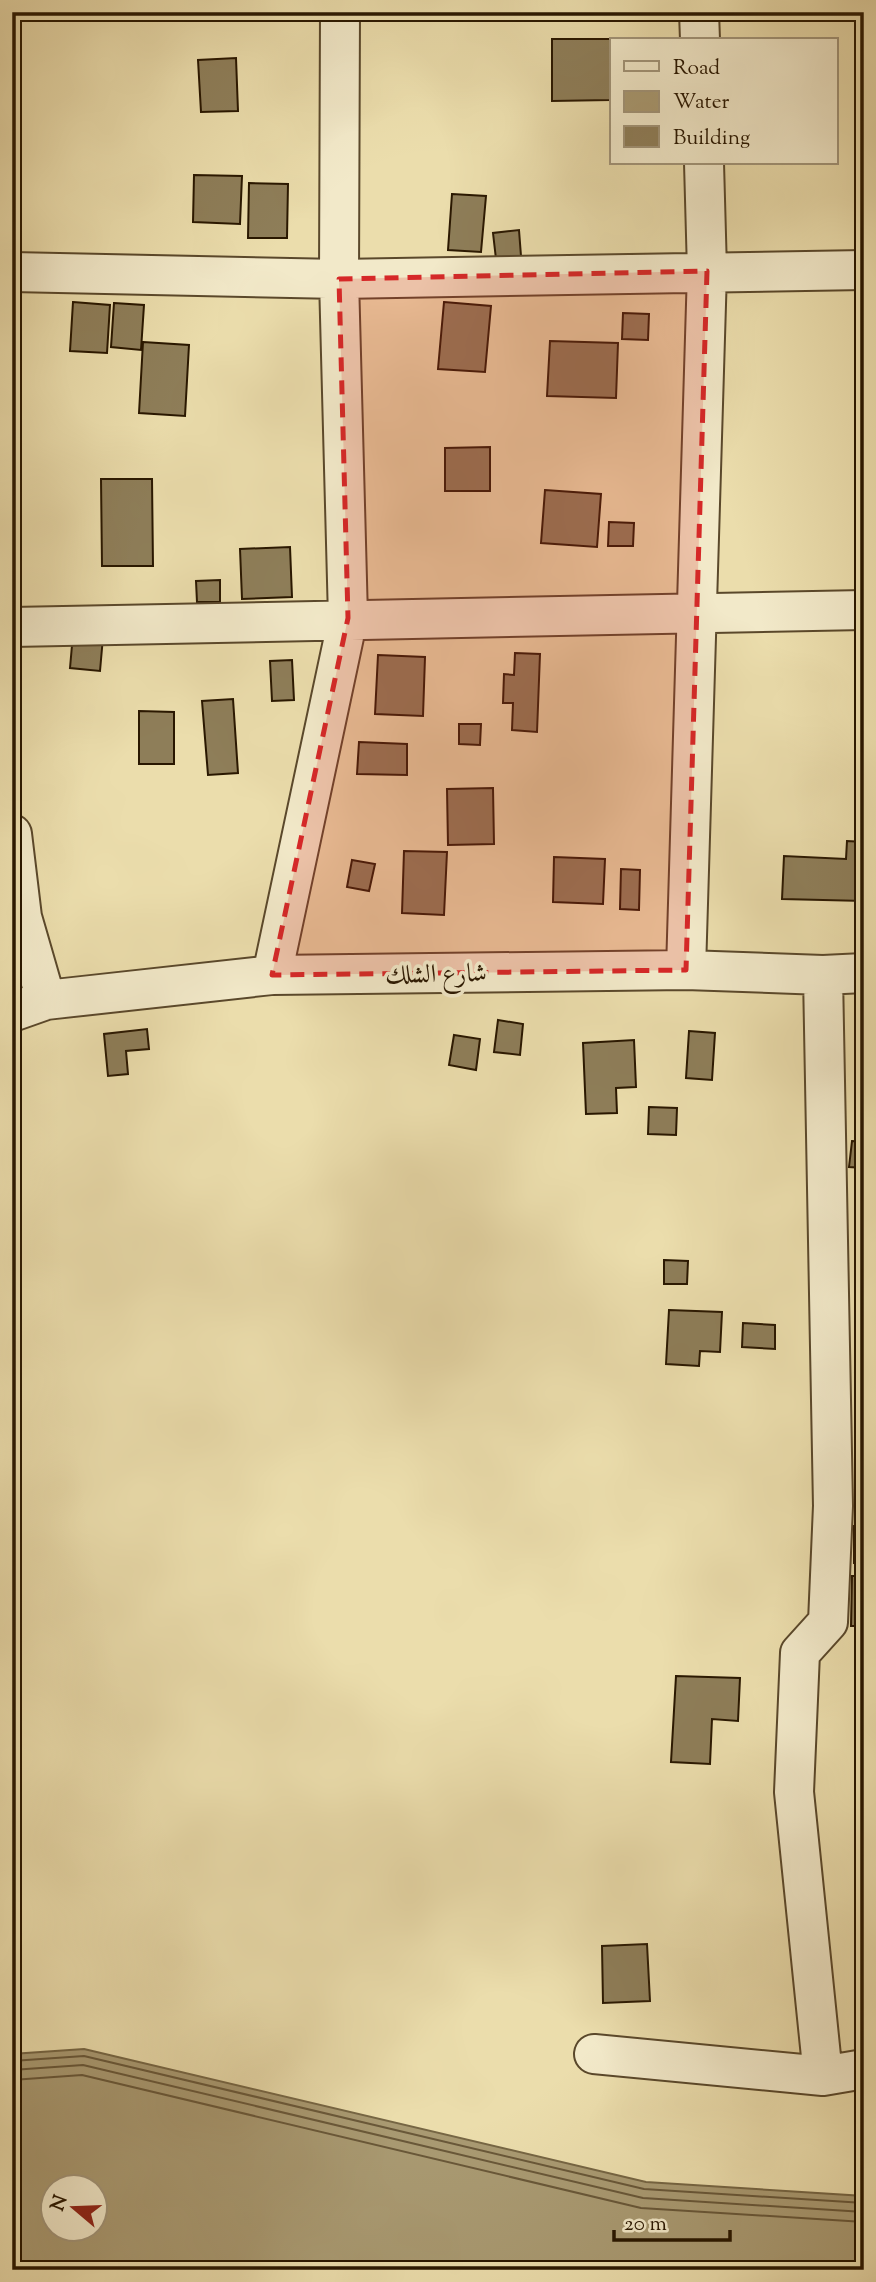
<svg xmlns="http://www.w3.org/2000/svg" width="876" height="2282" viewBox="0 0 876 2282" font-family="'Sorts Mill Goudy',Amiri,serif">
<rect width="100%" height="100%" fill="#ebddac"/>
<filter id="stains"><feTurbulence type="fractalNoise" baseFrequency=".00286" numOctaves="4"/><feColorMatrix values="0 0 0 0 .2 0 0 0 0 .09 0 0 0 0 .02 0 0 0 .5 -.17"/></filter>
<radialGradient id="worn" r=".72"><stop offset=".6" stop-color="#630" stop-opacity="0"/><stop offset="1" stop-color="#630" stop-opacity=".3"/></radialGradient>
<!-- water -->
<path fill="#a99a72" stroke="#766644" stroke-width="2" fill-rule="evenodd" d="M84,2049L646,2182L864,2196V2270H12V2054ZM52,2188H94V2230H52Z"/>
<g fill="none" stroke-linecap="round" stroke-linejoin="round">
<!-- shore -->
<path stroke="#695839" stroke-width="2" d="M12,2061L84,2056L644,2189L864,2203
M12,2070L83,2065L643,2198L864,2212
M12,2080L82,2075L641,2208L864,2222"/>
</g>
<!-- building -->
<path fill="#8e7e59" stroke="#291700" stroke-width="2" d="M554,12H598V17H554Z
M552,39H610V100L552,101Z
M236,58L238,111L201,112L198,60Z
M194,175L242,176L240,224L193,222Z
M249,183L288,184L287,238H248Z
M452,194L486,196L481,252L448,250Z
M519,230L521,256L496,259L493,233Z
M73,302L110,305L107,353L70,351Z
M444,302L491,306L485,372L438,369Z
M114,303L144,305L141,350L111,347Z
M623,313L649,314L648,340L622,339Z
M550,341L618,343L616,398L547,396Z
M143,342L189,345L185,416L139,413Z
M490,447V491H445V448Z
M101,479H152L153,566H102Z
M545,490L601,494L597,547L541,543Z
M609,522L634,523L633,546H608Z
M290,547L292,597L242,599L240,549Z
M220,580V602H197L196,581Z
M73,634L103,637L100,671L70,668Z
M515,653L540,654L537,732L512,730L513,703H503L504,674L514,675Z
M378,655L425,657L423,716L375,714Z
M292,660L294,700L272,701L270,661Z
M233,699L238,773L208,775L202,701Z
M139,711L174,712V764H139Z
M459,724H481L480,745L459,744Z
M359,742L407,744V775L357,774Z
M493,788L494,844L448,845L447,789Z
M847,841L864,842V901L782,899L784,856L846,859Z
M404,851L447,852L444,915L402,913Z
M554,857L605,859L603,904L553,902Z
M352,860L375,864L369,891L347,887Z
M621,869L640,870L639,910L620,909Z
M498,1020L523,1024L520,1055L494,1052Z
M147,1029L149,1049L126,1051L128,1074L108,1076L104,1034Z
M689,1031L715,1033L712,1080L686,1078Z
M454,1035L480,1039L476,1070L449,1065Z
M634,1040L636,1087L616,1088L617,1113L586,1114L583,1043Z
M649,1107L677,1108L676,1135L648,1134Z
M852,1141L864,1142V1168L849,1167Z
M664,1260L688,1261L687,1284H664Z
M669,1310L722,1312L720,1352L700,1351L699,1366L666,1364Z
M743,1323L775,1325V1349L742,1347Z
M855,1373H864V1403H856Z
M861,1463H864V1491L855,1489Z
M854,1526H864V1563H854Z
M852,1576H864V1626H851Z
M676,1676L740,1678L738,1721L712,1719L710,1764L671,1762Z
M647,1944L650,2001L603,2003L602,1946Z"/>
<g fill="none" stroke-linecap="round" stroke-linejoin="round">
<defs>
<path id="minor" d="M699,12L700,40
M12,272L339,279L864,270
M12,627L864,610
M12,834L22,917L46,1000
M686,970L707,271L704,163
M272,975L348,618L339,279L340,12
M823,975L833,1506L828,1622L800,1653L794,1792L823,2076
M12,1012L46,1000L272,975L686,970L823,975L864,973
M594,2054L823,2076L864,2069"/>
</defs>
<!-- minor casing -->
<use href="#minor" stroke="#5a482b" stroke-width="42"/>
<!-- minor -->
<use href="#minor" stroke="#f2e9c9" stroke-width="38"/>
</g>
<!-- marked area -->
<path fill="#d62828" fill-opacity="0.2" stroke="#d62828" stroke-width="5" stroke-dasharray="14 9" stroke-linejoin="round" d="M707,271L686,970L272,975L348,618L339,279Z"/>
<g text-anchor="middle" stroke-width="7" stroke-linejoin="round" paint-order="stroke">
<!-- street labels -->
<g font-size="26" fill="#291700" stroke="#f2e9c9">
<text transform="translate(436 973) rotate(-1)" y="9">شارع الشلك</text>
</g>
</g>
<!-- margin -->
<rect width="876" height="2282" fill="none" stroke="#ebddac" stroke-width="42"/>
<rect x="14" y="14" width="848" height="2254" fill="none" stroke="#291700" stroke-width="3.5"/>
<rect x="21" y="21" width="834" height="2240" fill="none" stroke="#291700" stroke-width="2"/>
<!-- legend -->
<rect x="610" y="38" width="228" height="126" fill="#f2e9c9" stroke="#a29579" stroke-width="2"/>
<rect x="624" y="61" width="35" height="10" fill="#f2e9c9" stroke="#a29579" stroke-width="2"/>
<text x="673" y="74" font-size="21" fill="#291700">Road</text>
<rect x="624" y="91" width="35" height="21" fill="#a99a72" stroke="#a29579" stroke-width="2"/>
<text x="673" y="108" font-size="21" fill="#291700">Water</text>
<rect x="624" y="126" width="35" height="21" fill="#8e7e59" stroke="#a29579" stroke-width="2"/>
<text x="673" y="144" font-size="21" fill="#291700">Building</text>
<!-- north arrow -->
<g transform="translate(74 2208) rotate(289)"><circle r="33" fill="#f2e9c9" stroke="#a29579" stroke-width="2"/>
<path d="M0-5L12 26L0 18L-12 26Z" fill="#8f2418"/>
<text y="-10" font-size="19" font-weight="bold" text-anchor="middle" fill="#291700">N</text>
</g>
<!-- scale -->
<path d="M614 2230v10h116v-10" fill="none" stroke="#291700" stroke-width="3.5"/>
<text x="624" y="2230" font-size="21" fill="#291700" stroke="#f2e9c9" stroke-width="5" paint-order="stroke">20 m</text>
<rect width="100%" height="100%" filter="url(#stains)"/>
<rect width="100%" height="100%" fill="url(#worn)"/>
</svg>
